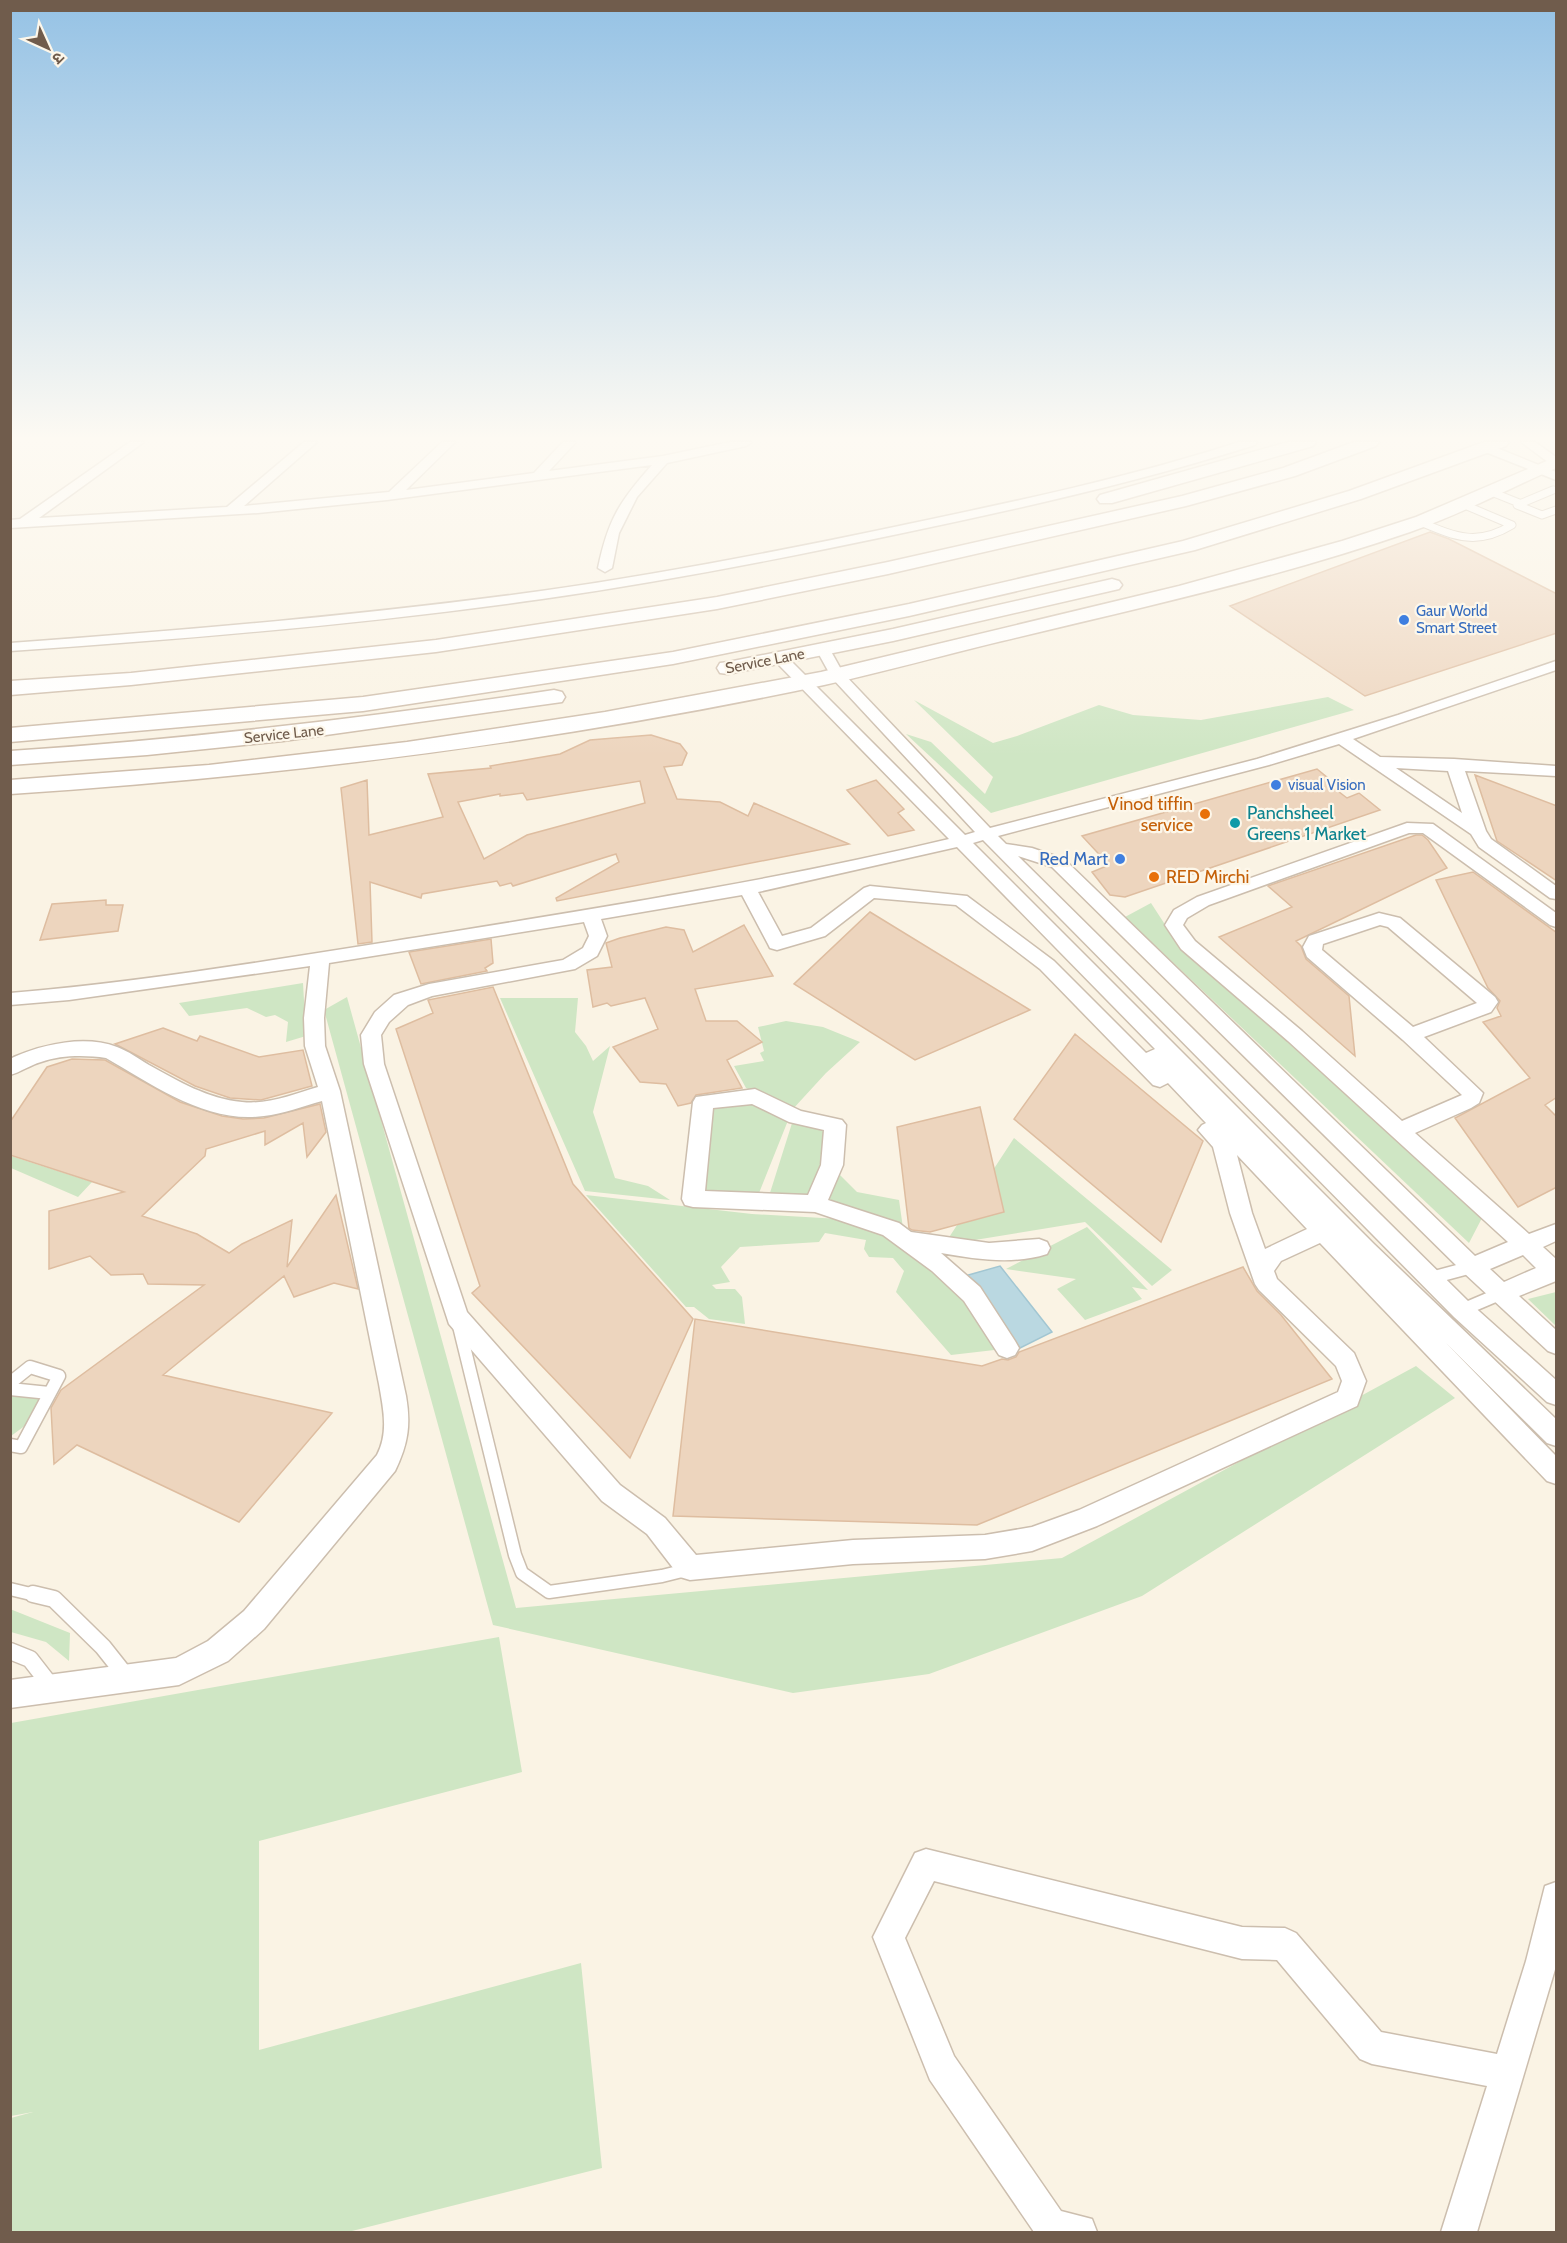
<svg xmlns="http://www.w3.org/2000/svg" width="1567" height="2243" viewBox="0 0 1567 2243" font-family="Cabin,'Noto Sans Devanagari',sans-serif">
<rect width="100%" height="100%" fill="#faf3e4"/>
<!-- green -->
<path fill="#cfe6c4" d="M1328,697L1354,710L991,813L906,734L931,742L985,794L993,777L914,700L993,743L1017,736L1099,705L1133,715L1201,720Z
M1151,903L1175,940L1482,1218L1469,1243L1125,917Z
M303,983L306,1036L286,1042L288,1022L275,1015L266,1017L247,1008L189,1016L179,1003Z
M347,997L516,1608L1062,1558L1416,1366L1455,1398L1142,1596L929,1674L793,1693L493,1625L324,1010Z
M500,998H578L575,1032L586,1046L593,1061L610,1046L593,1112L615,1178L648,1186L670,1200L585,1191Z
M786,1021L823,1027L860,1042L826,1073L792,1110L746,1088L734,1066L764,1061L760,1053L764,1051L758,1027Z
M758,1100L789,1118L757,1198H697L707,1103Z
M793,1120L831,1127L828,1160L805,1200L769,1196Z
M1014,1138L1172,1270L1152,1286L1085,1222L944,1245Z
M11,1156L92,1182L78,1197L11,1168Z
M835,1170L857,1192L899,1200L903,1228L821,1200Z
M586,1195L752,1214L857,1220L898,1240L970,1300L1003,1349L951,1355L896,1292L904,1271L893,1258L869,1257L864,1249L866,1240L825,1233L819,1242L740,1247L721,1267L730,1282L712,1285L716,1289H735L742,1297L745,1324L709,1319L694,1307H686Z
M1087,1227L1148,1290L1132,1287L1142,1299L1085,1320L1057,1289L1076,1279L1006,1269Z
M1556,1292V1326L1528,1299Z
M10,1393L44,1395L30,1422L11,1436Z
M10,1609L70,1633L69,1661L46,1642L11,1632Z
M499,1637L522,1772L259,1841V2050L581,1963L602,2168L348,2232H11V2118L33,2112L11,2116V1723Z"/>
<!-- water -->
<path fill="#bad8e1" stroke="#a2c6d2" stroke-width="1.5" d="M1000,1266L1052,1332L1020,1348L965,1276Z"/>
<!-- building -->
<path fill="#edd5be" stroke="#debda0" stroke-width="1.5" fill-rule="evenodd" d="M1430,532L1449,539L1557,594V633L1365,696L1230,606Z
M651,735L680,744L687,753L682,765L664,767L677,799L720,802L748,816L754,803L849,844L557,901L556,898L619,862L616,854L513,886L511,883L500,886L497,881L422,894L421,898L370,882L372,942L358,944L341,788L367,780L369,835L443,817L428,774L491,768L490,766L560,754L590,740ZM640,781L645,803L527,835L484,859L458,802L500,794V796L523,793L527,800Z
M1317,769L1328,778L1326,782L1347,798L1359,793L1380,810L1125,897L1110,895L1092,872L1109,865L1082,836Z
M1475,775L1557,806V881L1497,841Z
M876,780L904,809L898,813L914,830L888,836L847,790Z
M1416,835H1422L1428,840L1447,868L1296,941L1301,946L1306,959L1349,996L1355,1056L1219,937L1292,907L1268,886Z
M1473,872L1557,933V1097L1545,1105L1557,1117V1187L1518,1207L1455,1118L1530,1078L1483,1022L1501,1016L1497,1008L1500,1001L1488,988L1436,880Z
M106,900V905H123L118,931L40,940L52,904Z
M870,912L1030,1010L915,1060L794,984Z
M744,925L773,976L695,989L706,1021H737L762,1042L727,1060L742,1088L696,1095L691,1103L678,1106L666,1084L640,1082L613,1047L658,1029L645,998L611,1006L607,1003L593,1007L587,970L612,967L606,943L620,938L666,927L684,930L693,952Z
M491,939L493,963L485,968L487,971L421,984L409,952Z
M493,987L573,1184L693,1319L630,1458L472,1293L480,1286L396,1029L433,1013L428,1000Z
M163,1028L197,1041L200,1036L259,1057L303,1050L312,1086L261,1100L230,1098L195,1086L115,1044Z
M1075,1034L1203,1141L1161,1242L1014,1119Z
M72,1059L105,1060L180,1102L222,1116L243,1119L264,1118L320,1104L326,1132L307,1157L303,1123L265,1145V1131L206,1149L205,1156L142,1216L197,1234L229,1253L242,1244L292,1220L287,1267L336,1195L358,1289L334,1283L294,1297L284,1276L163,1375L332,1413L239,1522L77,1445L54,1464L51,1408L61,1390L204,1285L148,1284L143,1274L111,1275L90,1256L49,1269V1211L124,1192L10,1155V1122L47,1067Z
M980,1107L1004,1212L930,1232L912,1230L909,1228L897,1127Z
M1243,1267L1257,1291L1281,1315L1332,1379L977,1525L673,1516L695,1319L982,1366L1002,1359L1008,1360L1016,1357L1019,1352Z"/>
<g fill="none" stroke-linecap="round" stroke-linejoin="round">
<defs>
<path id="lane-far2" d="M1553,490L1517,505L1542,515L1556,510
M1489,491L1519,503
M1418,521C1454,536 1476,547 1512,525L1460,503"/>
<path id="lane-far1" d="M1431,1278L1472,1267
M1462,1310L1502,1293
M459,1326L515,1555L522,1573L549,1592L662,1576L690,1569
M10,1383L30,1367L59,1376L21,1447L10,1445
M10,1389L49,1393
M10,1589L39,1596"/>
<path id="lane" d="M33,1594L54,1599L103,1647L126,1676
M10,1651L30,1659L51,1686"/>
<path id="street" d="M130,442H144L39,518L227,507L304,442H317L244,506L389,492L442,442H455L406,490L534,473L563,442H576L549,471L663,456L730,442H752L746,446L667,463L637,497L619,533L612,568L605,572L598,568C608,520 619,502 652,465L387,500L258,513L10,528V520L20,519Z
M1239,442H1257L1255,445C1138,482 1018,509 898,534C780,559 661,582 542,599C365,624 188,639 10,651V643C188,630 365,615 541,591C661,574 780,551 899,526C1013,502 1128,478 1239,442Z
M1521,442H1535L1556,457V466L1552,465Z
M1487,444L1556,472V480L1483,451L1481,448Z
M823,645L828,646L843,673L990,828L1257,759L1398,715L1556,661V670L1353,739L1380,757L1454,759L1556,766V776L1465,771L1486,831L1491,839L1556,886V899L1550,898L1479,847L1471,834L1339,744L1269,765L998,836L1006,844L1032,848L1064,859L1475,1256L1508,1242L1288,1041L1181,949L1165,925L1174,910L1197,897L1407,823L1433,824L1556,913V927L1550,925L1423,833H1409L1209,905L1187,918L1183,925L1195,941L1302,1031L1402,1121L1462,1095L1403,1040L1307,957L1303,947L1309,936L1379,913L1400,918L1495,997L1498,1002L1491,1012L1424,1037L1483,1093L1479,1103L1471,1108L1415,1133L1529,1234L1556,1224V1241L1543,1247L1556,1259V1281L1519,1296L1556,1330V1354L1548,1351L1464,1273L1052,867L1018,856L1470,1303L1556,1380V1405L1547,1402L1454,1317L983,840L973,843L1374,1244L1556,1419V1446L1547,1443L1446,1343L1556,1456V1484L1547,1481L1320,1243L1281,1261L1274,1271L1277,1279L1354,1353L1366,1381L1357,1406L1097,1526L1032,1551L985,1559L853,1564L690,1580L680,1577L647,1534L602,1501L449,1324L364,1064L361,1035L375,1012L394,995L429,984L563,960L583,948L589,936L584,922L329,963L324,1018L325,1046L340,1091L406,1396C411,1425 408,1444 395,1471L264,1629L228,1661L179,1685L10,1708V1680L176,1658L208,1641L244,1611L377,1455C389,1432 383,1408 379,1384L322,1101C303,1106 283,1114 264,1116C207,1124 153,1085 106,1058C85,1055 61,1055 41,1062C30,1065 21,1072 10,1075V1059L14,1057C44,1044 85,1035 117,1047C128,1051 139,1059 149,1065C178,1081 208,1099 242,1102C268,1105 294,1094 318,1087L305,1046L304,1018L310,966L69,1000L10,1005V993C152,981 292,957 432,935C605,907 778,880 949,839L775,661L773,658L780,654L785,655L965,835L975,832L832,678L816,649ZM1396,768L1448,771L1462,813ZM957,847L1155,1049L1146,1053L1054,961L967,896L870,886L864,888L811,928L782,936L758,892ZM742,895L768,944L770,948L777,950L825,936L874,898L956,905L1040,969L1153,1085L1160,1087L1168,1083L1206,1123L1202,1125L1198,1130L1213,1147L1230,1213L1255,1284L1259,1290L1336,1366L1342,1381L1338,1392L1079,1510L1032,1527L985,1535L853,1540L696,1555L665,1518L620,1485L467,1312L384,1064L381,1035L389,1022L408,1005L432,996L575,969L597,956L607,936L601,919ZM1380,925L1388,927L1477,1003L1413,1027L1322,950L1323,944ZM1237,1155L1307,1229L1265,1249L1252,1213ZM1523,1255L1536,1268L1504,1282L1490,1269Z
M755,1089L801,1111L842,1120L846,1125L843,1165L828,1200L899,1223L911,1232L989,1243L1039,1239L1047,1242L1050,1248L1047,1254C1013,1265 975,1259 941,1253L980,1287L1015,1341L1019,1348L1015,1355L1007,1358L999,1355L964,1301L932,1271L883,1235L815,1212L693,1207L685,1205L682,1199L693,1102L696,1097ZM752,1104L789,1122L824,1130L821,1165L808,1195L705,1191L713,1108Z
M926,1849L1242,1927L1285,1928L1296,1933L1381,2032L1497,2054L1526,1961L1545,1886L1556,1882V1966L1477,2232H1441L1487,2086L1372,2064L1360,2059L1277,1960L1242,1959L934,1881L905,1938L954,2056L1061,2211L1092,2219L1097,2232H1034L930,2080L873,1937L915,1853Z"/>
<path id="secondary" d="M1288,442H1316L1313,446L1112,503H1100L1097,499L1100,495Z
M1354,442H1379L1376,446L1295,476L1186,506L888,574L717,609L436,652L131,685L10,695V681L131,673L436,640L717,597L888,562L1182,496L1283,468Z
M1484,442H1509L1506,446L1361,499L1195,550L909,616L673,664L363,711L10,742V728L363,697L673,652L909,604L1183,541L1349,491Z
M1556,457V468C1508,489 1461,514 1410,532C1277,578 1139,608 1002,641C943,655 884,672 824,685C556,742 283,776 10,794V780L209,765L407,742L605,712L821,672L1179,586L1342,541L1416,517Z
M1112,579L1119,581L1122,585L1119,589L893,641L728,674L720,673L717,668L720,663L728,662L893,629Z
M554,690L562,692L565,697L562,702L283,741L147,755L10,765V751C193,739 373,717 554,690Z"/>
</defs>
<!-- lane-far2 casing -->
<use href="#lane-far2" stroke="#ccbeae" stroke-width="9"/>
<!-- lane-far1 casing -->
<use href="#lane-far1" stroke="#ccbeae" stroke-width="15"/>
<!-- lane casing -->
<use href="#lane" stroke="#ccbeae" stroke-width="19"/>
<!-- street casing -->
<use href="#street" stroke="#ccbeae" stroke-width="3"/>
<!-- secondary casing -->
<use href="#secondary" stroke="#cfbeac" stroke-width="3"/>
<!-- lane-far2 -->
<use href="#lane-far2" stroke="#fff" stroke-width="7"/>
<!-- lane-far1 -->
<use href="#lane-far1" stroke="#fff" stroke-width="12"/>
<!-- lane -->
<use href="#lane" stroke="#fff" stroke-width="16"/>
<!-- street -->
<use href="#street" fill="#fff" fill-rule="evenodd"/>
<!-- secondary -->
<use href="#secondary" fill="#fff" fill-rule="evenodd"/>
</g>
<!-- sky -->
<linearGradient id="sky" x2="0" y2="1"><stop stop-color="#95c2e5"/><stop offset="0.58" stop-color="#fdfaf3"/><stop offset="1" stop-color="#fdfaf3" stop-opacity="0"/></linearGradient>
<rect width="1567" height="756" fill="url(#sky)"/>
<!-- markers -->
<g fill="#3f7fe0" stroke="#fdf7ea" stroke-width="2">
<circle cx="1404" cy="620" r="6"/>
<circle cx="1276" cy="785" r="6"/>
<circle cx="1120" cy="859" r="6"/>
</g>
<g fill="#e8710a" stroke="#fdf7ea" stroke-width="2">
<circle cx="1205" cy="814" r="6"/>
<circle cx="1154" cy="877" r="6"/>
</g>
<circle fill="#0f9aa8" stroke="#fdf7ea" stroke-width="2" cx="1235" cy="823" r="6"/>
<g text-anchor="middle" stroke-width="4.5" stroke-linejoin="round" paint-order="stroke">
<!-- far-shop labels -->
<g font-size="15" fill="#366cbe" stroke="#fdf7ea" text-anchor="start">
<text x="1416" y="616">Gaur World<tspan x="1416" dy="17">Smart Street</tspan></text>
<text x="1288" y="790">visual Vision</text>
</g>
<!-- far-street labels -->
<g font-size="15" fill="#705c4c" stroke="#fdf7ea">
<text transform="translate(765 661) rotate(-11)" y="5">Service Lane</text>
<text transform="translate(284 734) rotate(-6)" y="5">Service Lane</text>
</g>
<!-- food labels -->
<g font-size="18" fill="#c56008" stroke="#fdf7ea" text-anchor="end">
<text x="1193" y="810">Vinod tiffin<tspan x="1193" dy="21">service</tspan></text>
<text x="1166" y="883" text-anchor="start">RED Mirchi</text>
</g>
<!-- culture labels -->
<g font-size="18" fill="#0d838f" stroke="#fdf7ea" text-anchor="start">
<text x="1247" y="819">Panchsheel<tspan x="1247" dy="21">Greens 1 Market</tspan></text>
</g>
<!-- shop labels -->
<g font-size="18" fill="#366cbe" stroke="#fdf7ea" text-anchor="end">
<text x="1108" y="865">Red Mart</text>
</g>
</g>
<!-- border -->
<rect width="1567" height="2243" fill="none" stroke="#705c4c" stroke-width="24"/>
<!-- north arrow -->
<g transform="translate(48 48) rotate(135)" stroke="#fdf7ea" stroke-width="4.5" paint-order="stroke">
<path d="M0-4.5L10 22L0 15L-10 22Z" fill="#705c4c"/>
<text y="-9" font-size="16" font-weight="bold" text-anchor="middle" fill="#705c4c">उ</text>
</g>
</svg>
